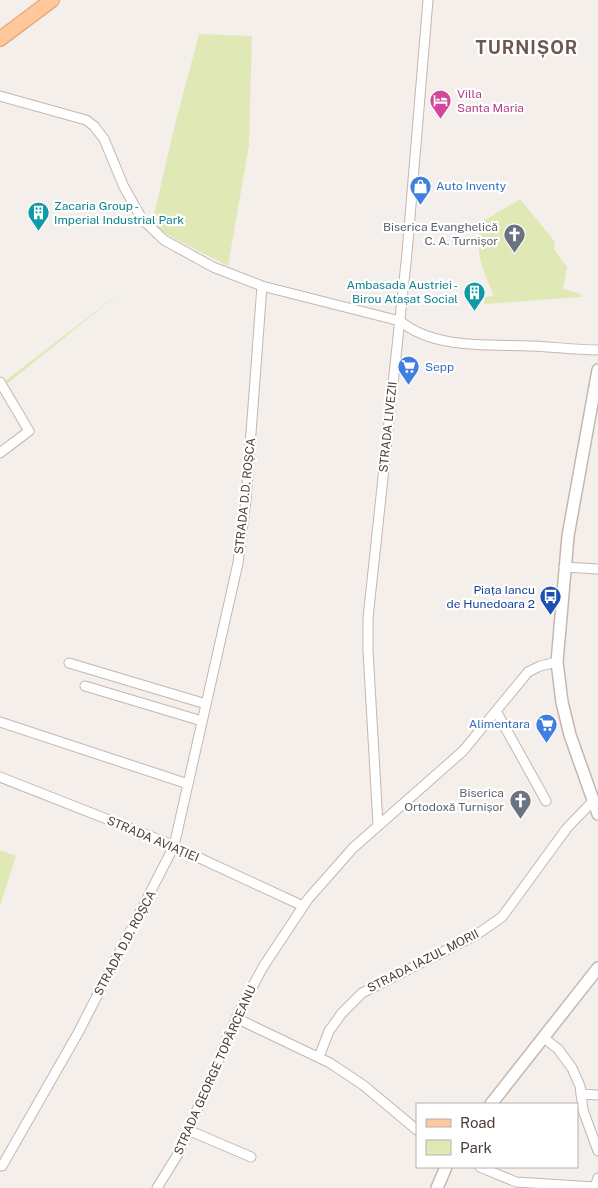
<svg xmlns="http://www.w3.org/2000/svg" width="598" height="1188" viewBox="0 0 598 1188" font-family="'Public Sans',sans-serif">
<rect width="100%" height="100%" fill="#f5efeb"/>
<!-- green -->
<path fill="#e0e9b5" d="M199,34L252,36L249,145L228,266L173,238L152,224L174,128Z
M520,199L552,238L555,243L554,249L567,267L563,289L580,293L582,297L484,304L485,297L494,296C481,266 476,256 480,223Z
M130,285L3,387L0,385Z
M0,850L16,856L0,906Z"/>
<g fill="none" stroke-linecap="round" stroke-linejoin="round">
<defs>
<path id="minor" d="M0,96L86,120L94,126L104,139L124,187L142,219L164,240L213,267L262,286L400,321C435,350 490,344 533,346C555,347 576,350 598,350
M0,382L29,431L0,453
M564,567L598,569
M69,663L206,704
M85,686L202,721
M496,711L546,801
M0,722L188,784
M0,777L165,842L303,906
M378,825L368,650V618L407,253L428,0
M236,1018L330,1063L363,1085L417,1130
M544,1038L558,1049L572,1068L580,1086L583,1110L598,1151
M319,1057L329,1031L342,1013L362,993L476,935L502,917L567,828L593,801
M581,1094L598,1095
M188,1130L251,1157
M2,1166L78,1033L174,846L238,563L246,500L262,286
M480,1167L516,1182L595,1187L598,1178
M157,1188L178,1154L240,1010L263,967L308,899L353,848L463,751L528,672L540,666L557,662"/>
<path id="tertiary" d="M598,370L568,536L557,662L562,702L570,735L598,814
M491,1104L598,968
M437,1188L446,1167"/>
<path id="primary" d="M0,39L52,0"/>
</defs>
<!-- minor casing -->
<use href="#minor" stroke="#c4b7b0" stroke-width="11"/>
<!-- tertiary casing -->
<use href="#tertiary" stroke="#c4b7b0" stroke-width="14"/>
<!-- primary casing -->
<use href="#primary" stroke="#e49e6a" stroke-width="16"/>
<!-- minor -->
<use href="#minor" stroke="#fff" stroke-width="9"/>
<!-- tertiary -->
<use href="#tertiary" stroke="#fff" stroke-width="11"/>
<!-- primary -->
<use href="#primary" stroke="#fec79c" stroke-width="14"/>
</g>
<!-- icons -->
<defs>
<symbol id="hotel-pin" viewBox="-11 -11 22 30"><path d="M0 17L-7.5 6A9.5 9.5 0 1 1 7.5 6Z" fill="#d1479c" stroke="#fff"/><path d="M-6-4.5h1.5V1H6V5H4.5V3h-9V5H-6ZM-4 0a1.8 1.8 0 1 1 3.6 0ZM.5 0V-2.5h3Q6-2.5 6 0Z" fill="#fff"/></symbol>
<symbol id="shop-pin" viewBox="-11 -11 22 30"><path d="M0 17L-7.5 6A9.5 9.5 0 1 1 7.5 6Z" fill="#3f7fe0" stroke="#fff"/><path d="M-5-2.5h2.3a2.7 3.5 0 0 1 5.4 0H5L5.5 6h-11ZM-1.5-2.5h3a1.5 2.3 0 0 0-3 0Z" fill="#fff"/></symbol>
<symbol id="building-pin" viewBox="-11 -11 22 30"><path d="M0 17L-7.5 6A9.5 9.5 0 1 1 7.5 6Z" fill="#0f9aa8" stroke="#fff"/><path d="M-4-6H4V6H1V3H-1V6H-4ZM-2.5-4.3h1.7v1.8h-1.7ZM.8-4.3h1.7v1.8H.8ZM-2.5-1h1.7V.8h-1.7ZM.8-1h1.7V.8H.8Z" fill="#fff"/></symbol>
<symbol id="church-pin" viewBox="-11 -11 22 30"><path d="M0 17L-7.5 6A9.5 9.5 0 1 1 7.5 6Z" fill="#6b7280" stroke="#fff"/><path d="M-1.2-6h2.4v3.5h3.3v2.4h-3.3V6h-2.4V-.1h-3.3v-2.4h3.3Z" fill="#fff"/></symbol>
<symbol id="supermarket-pin" viewBox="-11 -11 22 30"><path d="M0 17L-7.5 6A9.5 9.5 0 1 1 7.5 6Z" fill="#3f7fe0" stroke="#fff"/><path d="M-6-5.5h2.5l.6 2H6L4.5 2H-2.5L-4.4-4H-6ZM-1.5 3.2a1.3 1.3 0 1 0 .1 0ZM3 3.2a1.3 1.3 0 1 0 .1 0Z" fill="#fff"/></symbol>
<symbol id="bus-pin" viewBox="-11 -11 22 30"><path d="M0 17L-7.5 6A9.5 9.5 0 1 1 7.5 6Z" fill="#1a4fb4" stroke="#fff"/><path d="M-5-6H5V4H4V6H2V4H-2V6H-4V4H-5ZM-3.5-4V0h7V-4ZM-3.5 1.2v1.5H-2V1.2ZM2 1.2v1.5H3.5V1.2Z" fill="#fff"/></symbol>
</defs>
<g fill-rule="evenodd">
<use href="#hotel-pin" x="428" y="88" width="25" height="34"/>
<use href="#shop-pin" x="408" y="174" width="25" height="34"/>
<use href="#building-pin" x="26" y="200" width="25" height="34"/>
<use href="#church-pin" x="502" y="222" width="25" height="34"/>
<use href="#building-pin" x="462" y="280" width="25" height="34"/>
<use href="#supermarket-pin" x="396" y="354" width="25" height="34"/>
<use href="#bus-pin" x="538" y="584" width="25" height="34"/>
<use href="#supermarket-pin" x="534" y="712" width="25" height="34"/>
<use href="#church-pin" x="508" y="788" width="25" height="34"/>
</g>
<g text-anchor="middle" stroke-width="4.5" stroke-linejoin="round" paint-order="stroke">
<!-- hotel labels -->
<g font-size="12" fill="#b23c85" stroke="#fff" text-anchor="start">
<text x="457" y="98">Villa<tspan x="457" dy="14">Santa Maria</tspan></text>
</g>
<!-- shop labels -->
<g font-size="12" fill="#366cbe" stroke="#fff" text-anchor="start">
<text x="436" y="190">Auto Inventy</text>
<text x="425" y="371">Sepp</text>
<text x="530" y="728" text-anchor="end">Alimentara</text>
</g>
<!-- culture labels -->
<g font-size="12" fill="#0d838f" stroke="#fff" text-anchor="start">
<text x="54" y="210">Zacaria Group -<tspan x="54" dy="14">Imperial Industrial Park</tspan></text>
<text x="458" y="289" text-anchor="end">Ambasada Austriei -<tspan x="458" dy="14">Birou Atașat Social</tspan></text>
</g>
<!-- worship labels -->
<g font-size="12" fill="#5b616d" stroke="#fff" text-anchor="end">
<text x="498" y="231">Biserica Evanghelică<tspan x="498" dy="14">C. A. Turnișor</tspan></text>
<text x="504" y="797">Biserica<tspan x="504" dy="14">Ortodoxă Turnișor</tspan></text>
</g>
<!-- street labels -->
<g font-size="12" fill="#4a3e39" stroke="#fff">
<text transform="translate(388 427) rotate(-84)" y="4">STRADA LIVEZII</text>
<text transform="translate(245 496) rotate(-84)" y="4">STRADA D.D. ROȘCA</text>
<text transform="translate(153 839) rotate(23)" y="4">STRADA AVIAȚIEI</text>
<text transform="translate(125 943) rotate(-62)" y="4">STRADA D.D. ROȘCA</text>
<text transform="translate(423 961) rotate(-27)" y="4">STRADA IAZUL MORII</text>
<text transform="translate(215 1070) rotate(-66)" y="4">STRADA GEORGE TOPÂRCEANU</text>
</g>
<!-- transit labels -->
<g font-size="12" fill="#164399" stroke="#fff" text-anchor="end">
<text x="535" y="594">Piața Iancu<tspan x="535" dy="14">de Hunedoara 2</tspan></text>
</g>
<!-- district labels -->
<g font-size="18" font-weight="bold" letter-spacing="1" fill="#6d5950" stroke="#fff">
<text x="527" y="54">TURNIȘOR</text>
</g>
</g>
<!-- legend -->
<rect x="416" y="1103" width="162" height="65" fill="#ffffff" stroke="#b7b2b0"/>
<rect x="426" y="1119" width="25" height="8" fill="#fec79c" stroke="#b7b2b0"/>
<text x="460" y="1128" font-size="15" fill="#4a3e39">Road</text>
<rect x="426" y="1140" width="25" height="15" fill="#e0e9b5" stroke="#b7b2b0"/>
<text x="460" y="1153" font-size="15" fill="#4a3e39">Park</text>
</svg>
